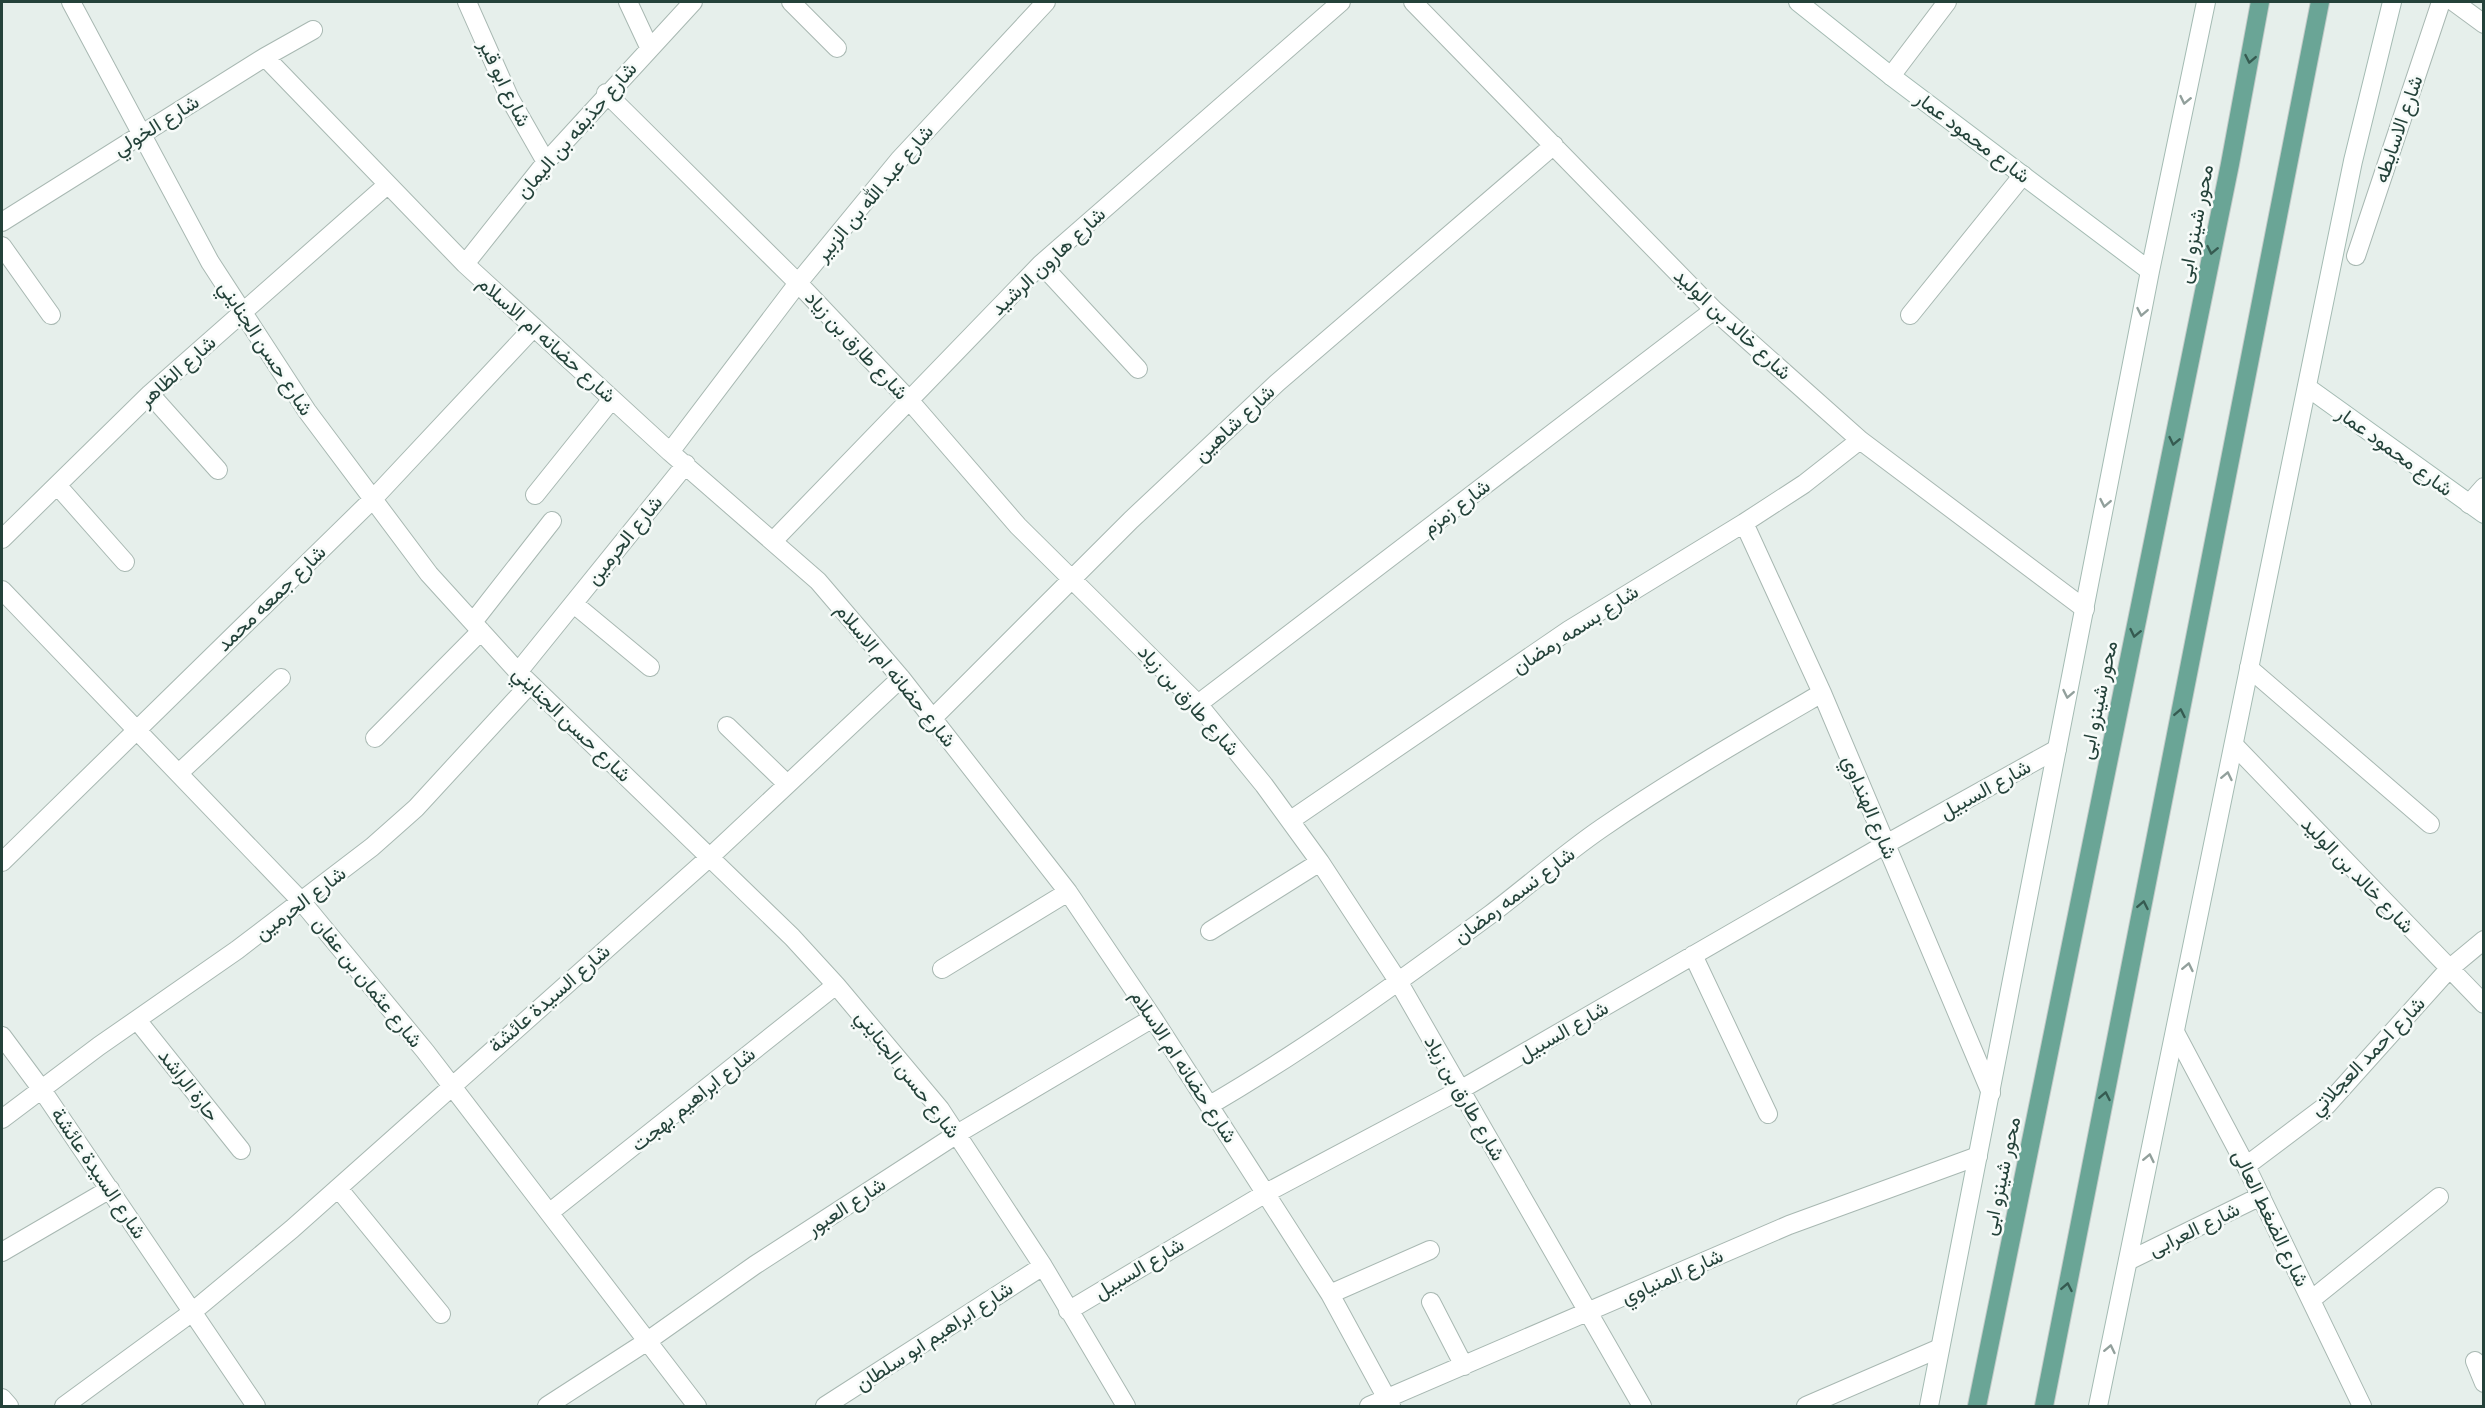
<svg xmlns="http://www.w3.org/2000/svg" width="2485" height="1408" viewBox="0 0 2485 1408" font-family="'Archivo Narrow',Vazirmatn,sans-serif">
<rect width="100%" height="100%" fill="#e6efeb"/>
<g fill="none" stroke-linecap="round" stroke-linejoin="round">
<defs>
<path id="street" d="M71,2L210,262L307,411L429,574L518,672L792,937L836,985L940,1109L1043,1266L1126,1406
M467,2L510,99L546,162
M628,2L649,47
M791,2L837,48
M1413,2L1714,310L1860,440L2085,609
M2454,2L2484,24
M265,57L465,264L670,452L818,581L901,678L1068,892L1153,1018L1330,1294L1391,1406
M1891,76L1947,2
M606,93L798,283L909,400L1018,526L1198,704L1264,785L1320,862L1398,981L1642,1406
M2,222L265,57L313,30
M2,246L51,315
M2356,256L2441,2
M465,264L546,162L693,2
M1041,264L1138,369
M1910,315L2023,175
M150,394L218,470
M670,452L798,283L899,160L1046,2
M57,485L125,562
M535,495L612,399
M2469,504L2484,487
M1744,523L1822,693L1991,1093
M2,539L150,394L387,185
M774,540L1041,264L1341,2
M2,590L302,902L425,1051L697,1406
M574,604L650,667
M473,622L552,521
M2249,668L2430,824
M518,672L686,464
M1198,704L1714,310
M932,719L1131,520L1277,383L1554,145
M727,726L787,784
M375,738L481,631
M2234,745L2484,1004
M179,773L281,678
M1291,820L1569,630L1744,523L1804,484L1860,440
M2,862L373,499L534,327
M1210,931L1320,862
M1693,955L1768,1114
M942,969L1068,892
M137,1020L241,1150
M2175,1032L2246,1166L2362,1406
M2,1036L42,1090L256,1406
M1210,1105C1308,1048 1400,981 1491,914C1528,886 1564,854 1602,828C1673,779 1748,736 1822,693
M2,1119L99,1046L237,950L372,847L416,808L530,684
M2246,1166L2327,1105L2449,969L2484,940
M338,1188L441,1314
M549,1213L836,985
M2,1252L110,1189
M2128,1261L2261,1196
M1330,1294L1430,1250
M2311,1300L2439,1197
M1431,1302L1464,1366
M1068,1311L1266,1193L1460,1090L1886,844L2057,749
M2475,1361L2484,1383
M2,1398L9,1406
M64,1406L191,1313L292,1229L711,856L901,678
M547,1406L646,1342L755,1265L957,1134L1153,1018
M825,1406L1043,1266
M1369,1406L1789,1225L1978,1156
M1806,1406L1940,1348"/>
<path id="secondary" d="M1798,2L1891,76L2150,271
M2307,387L2484,514
M1929,1406L2150,271L2206,2
M2098,1406L2353,161L2392,2"/>
<path id="primary" d="M1977,1406L2230,164L2260,2
M2044,1406L2320,2"/>
</defs>
<!-- street casing -->
<use href="#street" stroke="#a8b8b2" stroke-width="20"/>
<!-- secondary casing -->
<use href="#secondary" stroke="#a4bbb3" stroke-width="20"/>
<!-- primary casing -->
<use href="#primary" stroke="#c2cac8" stroke-width="20"/>
<!-- street -->
<use href="#street" stroke="#fff" stroke-width="18"/>
<!-- secondary -->
<use href="#secondary" stroke="#fff" stroke-width="18"/>
<!-- primary -->
<use href="#primary" stroke="#6aa596" stroke-width="18"/>
</g>
<!-- one-way arrows -->
<defs><path id="oneway-chevron" d="M-2-3.5L2.5 0L-2 3.5" fill="none" stroke-width="1.6" stroke-linecap="round" stroke-linejoin="round" transform="scale(1.5)"/></defs>
<g stroke="#365b51">
<use href="#oneway-chevron" transform="translate(2250 59) rotate(101)"/>
<use href="#oneway-chevron" transform="translate(2212 250) rotate(102)"/>
<use href="#oneway-chevron" transform="translate(2174 441) rotate(102)"/>
<use href="#oneway-chevron" transform="translate(2135 633) rotate(102)"/>
<use href="#oneway-chevron" transform="translate(2180 713) rotate(-79)"/>
<use href="#oneway-chevron" transform="translate(2143 905) rotate(-79)"/>
<use href="#oneway-chevron" transform="translate(2105 1096) rotate(-79)"/>
<use href="#oneway-chevron" transform="translate(2067 1287) rotate(-79)"/>
</g>
<g stroke="#92a09c">
<use href="#oneway-chevron" transform="translate(2185 100) rotate(102)"/>
<use href="#oneway-chevron" transform="translate(2142 312) rotate(101)"/>
<use href="#oneway-chevron" transform="translate(2105 503) rotate(101)"/>
<use href="#oneway-chevron" transform="translate(2068 694) rotate(101)"/>
<use href="#oneway-chevron" transform="translate(2227 776) rotate(-78)"/>
<use href="#oneway-chevron" transform="translate(2188 967) rotate(-78)"/>
<use href="#oneway-chevron" transform="translate(2149 1158) rotate(-78)"/>
<use href="#oneway-chevron" transform="translate(2110 1349) rotate(-78)"/>
</g>
<g text-anchor="middle" stroke-width="5" stroke-linejoin="round" paint-order="stroke">
<!-- street labels -->
<g font-size="20" fill="#24423a" stroke="#f7fbf9">
<text transform="translate(505 83) rotate(64)" y="7">شارع ابو قير</text>
<text transform="translate(156 125) rotate(-32)" y="7">شارع الخولي</text>
<text transform="translate(2398 129) rotate(-71)" y="7">شارع الاسايطه</text>
<text transform="translate(576 130) rotate(-49)" y="7">شارع حذيفه بن اليمان</text>
<text transform="translate(1973 137) rotate(37)" y="7">شارع محمود عمار</text>
<text transform="translate(874 193) rotate(-50)" y="7">شارع عبد الله بن الزبير</text>
<text transform="translate(2195 224) rotate(-79)" y="7">محور شينزو ابى</text>
<text transform="translate(1048 261) rotate(-43)" y="7">شارع هارون الرشيد</text>
<text transform="translate(1733 324) rotate(43)" y="7">شارع خالد بن الوليد</text>
<text transform="translate(547 339) rotate(42)" y="7">شارع حضانه ام الاسلام</text>
<text transform="translate(857 345) rotate(47)" y="7">شارع طارق بن زياد</text>
<text transform="translate(266 348) rotate(57)" y="7">شارع حسن الجنايني</text>
<text transform="translate(177 371) rotate(-42)" y="7">شارع الظاهر</text>
<text transform="translate(1234 423) rotate(-43)" y="7">شارع شاهين</text>
<text transform="translate(2395 451) rotate(36)" y="7">شارع محمود عمار</text>
<text transform="translate(1456 507) rotate(-37)" y="7">شارع زمزم</text>
<text transform="translate(624 540) rotate(-51)" y="7">شارع الحرمين</text>
<text transform="translate(271 598) rotate(-44)" y="7">شارع جمعه محمد</text>
<text transform="translate(1575 629) rotate(-33)" y="7">شارع بسمه رمضان</text>
<text transform="translate(896 675) rotate(51)" y="7">شارع حضانه ام الاسلام</text>
<text transform="translate(1189 700) rotate(48)" y="7">شارع طارق بن زياد</text>
<text transform="translate(2098 700) rotate(-78)" y="7">محور شينزو ابى</text>
<text transform="translate(572 724) rotate(44)" y="7">شارع حسن الجنايني</text>
<text transform="translate(1985 789) rotate(-29)" y="7">شارع السبيل</text>
<text transform="translate(1870 807) rotate(67)" y="7">شارع الهنداوي</text>
<text transform="translate(2358 875) rotate(46)" y="7">شارع خالد بن الوليد</text>
<text transform="translate(1514 895) rotate(-37)" y="7">شارع نسمه رمضان</text>
<text transform="translate(300 903) rotate(-37)" y="7">شارع الحرمين</text>
<text transform="translate(368 982) rotate(51)" y="7">شارع عثمان بن عفان</text>
<text transform="translate(549 998) rotate(-41)" y="7">شارع السيدة عائشة</text>
<text transform="translate(1563 1031) rotate(-30)" y="7">شارع السبيل</text>
<text transform="translate(2367 1056) rotate(-46)" y="7">شارع احمد العجلاتي</text>
<text transform="translate(1184 1066) rotate(57)" y="7">شارع حضانه ام الاسلام</text>
<text transform="translate(908 1074) rotate(52)" y="7">شارع حسن الجنايني</text>
<text transform="translate(189 1085) rotate(52)" y="7">حارة الراشد</text>
<text transform="translate(1465 1098) rotate(60)" y="7">شارع طارق بن زياد</text>
<text transform="translate(693 1099) rotate(-39)" y="7">شارع ابراهيم بهجت</text>
<text transform="translate(99 1173) rotate(56)" y="7">شارع السيدة عائشة</text>
<text transform="translate(2001 1176) rotate(-78)" y="7">محور شينزو ابى</text>
<text transform="translate(846 1206) rotate(-33)" y="7">شارع العبور</text>
<text transform="translate(2271 1218) rotate(64)" y="7">شارع الضغط العالى</text>
<text transform="translate(2194 1229) rotate(-26)" y="7">شارع العرابى</text>
<text transform="translate(1139 1268) rotate(-31)" y="7">شارع السبيل</text>
<text transform="translate(1672 1276) rotate(-24)" y="7">شارع المنياوي</text>
<text transform="translate(934 1336) rotate(-33)" y="7">شارع ابراهيم ابو سلطان</text>
</g>
</g>
<!-- border -->
<rect width="2485" height="1408" fill="none" stroke="#24423a" stroke-width="6"/>
</svg>
